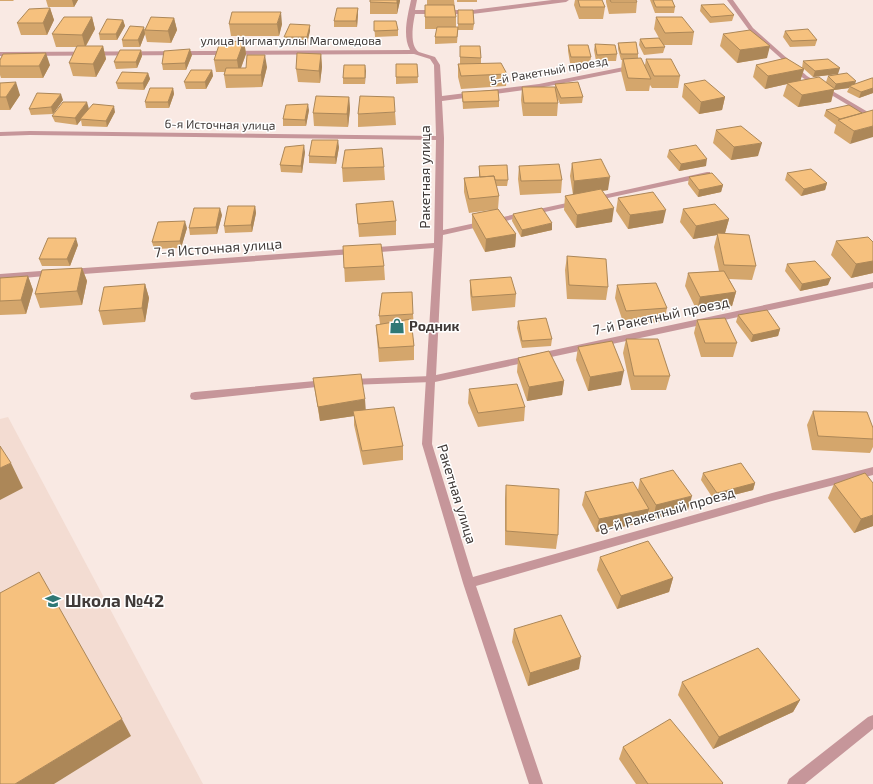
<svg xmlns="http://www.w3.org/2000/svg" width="873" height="784" viewBox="0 0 873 784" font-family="'Exo 2',sans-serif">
<rect width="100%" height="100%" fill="#f9e9e3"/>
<!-- built -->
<path fill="#f3dcd2" d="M8,417L203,784H0V419Z"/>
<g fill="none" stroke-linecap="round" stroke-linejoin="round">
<!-- lane -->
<path fill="#c6969a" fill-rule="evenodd" d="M432,376L437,379L432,382L350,385L345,382L350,379Z
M326,380L331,383L326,386L195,400L191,399L190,396L191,393L195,392Z"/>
<!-- street -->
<path fill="#c6969a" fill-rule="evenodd" d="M411,0H417L415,10H472L552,0H569L566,2L472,14H415C413,24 409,46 419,52C424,54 430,55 435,57L440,65L442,96L539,84L634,65L637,67L634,69L539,88L442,101L444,138L443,230L576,201L580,203L576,205L443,235L436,375L873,282V288L435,382L432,444L473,577L772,493L873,467V475L772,501L476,586L543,784H529L463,583L422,444L434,248L70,275L66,272L70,269L434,243L436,140L30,135L0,136V132L30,131L436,136L434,65L430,59L414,54L0,56V52L410,50C402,36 408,14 411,0Z
M727,0H733L753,28L807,76L873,115V120L803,78L749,30Z
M707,172H710V176L594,201L590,199L594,197Z
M54,270L57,271L58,273L57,275L0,280V274Z
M873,715V729L805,784H787L789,779L868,717Z"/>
</g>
<!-- wall -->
<path fill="#d4a66c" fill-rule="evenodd" d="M0,0H14L13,1H0Z
M46,0H78L74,7H48Z
M370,0H400L397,14H370Z
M427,0H454L456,17V27H458V10L474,24L473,30H458L457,43L435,44V37L437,29H425V5H427Z
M457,0H477V2H457Z
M575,0H602L605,7L603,19H579L574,5Z
M606,0H636L637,2L636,13L609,14L606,2Z
M650,0H672L675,7L674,13H655Z
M701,5L734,15L732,21L710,23L700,11Z
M50,8L54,20L47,35H21L17,23Z
M358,8V14L357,27H334V21Z
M92,17L95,29L86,46H103L106,59L96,77L73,76L69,63L77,47H56L52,34Z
M656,17L694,32L692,45H664L665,47L663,53L644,55L639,45L640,39L659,38L654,29Z
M174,18L177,30L171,43L147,42L145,34L140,47H123L122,40L145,29Z
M123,20L125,26L117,40H100L99,34Z
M374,21L398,30V36L375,37Z
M229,24H282L279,36H231Z
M310,31L307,43H285L284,37Z
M785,31L817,40L815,46L790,47L783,37Z
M723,34L767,58L737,63L720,46Z
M244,41L246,54L241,68L267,67L262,87L226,88L224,75L225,72H216L214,60Z
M618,43L638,54V58L645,65L646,59L680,76L678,88H652L650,85L649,91H626L621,71L622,60H621L618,49Z
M595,44L617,54L616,61H596L594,50Z
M568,45L591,57L590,63H570L568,51Z
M460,46L481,58V64L507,74L506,86L461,89L458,77V64H471H460Z
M141,50L142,56L137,68L116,69L114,62Z
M321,54L322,67L320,83L298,82L296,69Z
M192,55L186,70H163L162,64Z
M0,58L1,59L50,65L43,78H1L0,75Z
M803,61L838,74L855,84L873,78V93L859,98L847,92L849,88L834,90L831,102L798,107L783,96L787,84L765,89L753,77L756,65L802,68ZM804,69L813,77L837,74L828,76L826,82L800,81Z
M396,64H417L418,83L396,84Z
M365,65V84H343V78Z
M212,70L213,76L206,89H186L184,82Z
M148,73L150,79L144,90L118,89L116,83Z
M0,83L20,95L10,110H0Z
M555,84L583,97L582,103L560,104L557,97L558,103L557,116H523L521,100L522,87H555Z
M684,84L725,97L722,110L699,114L682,97Z
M173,88L174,94L169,108H146L145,102Z
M462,92L499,101V107L463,109Z
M349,97L350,109L348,127L314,126L313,113Z
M63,100L53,114L31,115L29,109Z
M89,109L115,112L107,127L82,126L81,120L77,125L55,122L52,116Z
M309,110L306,126H283V119Z
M826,110L862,113L850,144L834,133L836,125L824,116Z
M395,112L396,125L358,127V114Z
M716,130L758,156L731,160L713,143Z
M339,147L336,164L309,163V156Z
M669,150L706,166L679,171L667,157Z
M305,152L302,173L281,172L280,165Z
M572,163L608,190L602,191L612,222L576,228L564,210L565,196L573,195L570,176Z
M479,166L508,180L507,186H496L499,196L498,209L516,234L515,247L485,252L472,227V214L491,210L469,213L464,192V178L479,177Z
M519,166L562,180L561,193L520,195L518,179Z
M384,167L385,180L343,182L342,168Z
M787,173L827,183L825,190L801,196L785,180Z
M689,177L723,185L721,192L698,197L688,184Z
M618,198L663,223L628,229L616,211Z
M356,204L396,221V235L359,237Z
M255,206L256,213L252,232L225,233L224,226Z
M683,209L729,219L725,233H722L756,266L752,280L729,279L736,292L732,306L697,311L685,286L688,273L719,271L714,247L717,235L693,239L680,222Z
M513,214L552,230L521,237L512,221Z
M222,215L217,234L190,235L189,228Z
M187,228L181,248L154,249L152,242Z
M836,241L873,242V273L851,278L831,255Z
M78,245L70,266H42L39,259Z
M343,246L384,266L385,280L345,282Z
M567,256L608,287L606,300L567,299L565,270Z
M787,264L828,285L800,291L785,271Z
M82,268L87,281L82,305L40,308L35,294Z
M28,276L33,290L26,314L0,315V278Z
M470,280L516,294L515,307L472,311L470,293Z
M145,284L149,298L145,322L103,325L99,311Z
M617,285L667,308L664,322L624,325L615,298Z
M413,314L414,328H412L414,346V360L379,362L377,339L376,325L380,324L379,316Z
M738,315L780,329L778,336L751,342L736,322Z
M697,320L737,343L733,357H701L694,333Z
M518,321L552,339L551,346L522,348L517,328Z
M626,339L670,376L666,390H631L623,353Z
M578,347L621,385L588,391L576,360Z
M518,358L564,381L562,395L527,401L517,372Z
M313,378L366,410L403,446V460L363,465L354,425V416L320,421L315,392Z
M469,389L525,407L524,421L478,427L468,403Z
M813,411L873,428V447L870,453L812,450L807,425Z
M703,473L755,483L753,490L714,500L701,480Z
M640,479L688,510L653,519L648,511L646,522L596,532L582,505L585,492L638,490Z
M834,484L873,526L854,533L828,498Z
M506,485L558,535L556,549L505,545V499Z
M600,557L673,578L669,592L617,609L597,570Z
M514,629L579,669L528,686L512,642Z
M682,682L800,700L793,712L713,749L678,695Z
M623,747L723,784H636L619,759Z"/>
<!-- shaded-wall -->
<path fill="#ac8758" d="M72,0H78L74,7Z
M397,0H400V1L397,14Z
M50,8L54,20L47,35L43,23Z
M358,8V14L357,27L356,21Z
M281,12L282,24L279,36L277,24Z
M92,17L95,29L85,47L82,35Z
M174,18L177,30L171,43L168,31Z
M123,20L125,26L117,40L116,34Z
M310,25V31L307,43V37Z
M144,27L145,34L140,47L138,40Z
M244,41L246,54L239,73L237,60Z
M103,46L106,59L96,77L93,64Z
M770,46L767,58L737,63L740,50Z
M190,49L192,55L186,70L185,63Z
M141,50L142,56L137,68L136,62Z
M46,53L50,65L43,78L39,66Z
M321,54L322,67L320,83L319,71Z
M265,55L267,67L262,87L261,75Z
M365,65L366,71L365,84Z
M840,68L838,74L813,77L815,71Z
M804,69L800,82L787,83V84L765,89L768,76Z
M212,70L213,76L206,89L205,82Z
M148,73L150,79L144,90L143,83Z
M856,81L854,87L849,86V88L834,90L831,102L798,107L802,95L834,89L836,84Z
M16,82L20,95L10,110L6,97Z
M173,88L174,94L169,108L168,102Z
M873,88V93L859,98L861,92Z
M61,94L63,100L53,114L51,107Z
M349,97L350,109L348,127L347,114Z
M725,97L722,110L699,114L701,102Z
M87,102L89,109L80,119L81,120L77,125L75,118Z
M308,104L309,110L306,126L305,120Z
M114,106L115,112L107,127L106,121Z
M873,126V137L850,144L854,131Z
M338,140L339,147L336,164L335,157Z
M762,143L758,156L731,160L734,147Z
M304,145L305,152L302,173L301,166Z
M707,159L706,166L679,171L681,164Z
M610,177L608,190L573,195L574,181Z
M827,183L825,190L801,196L804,189Z
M723,185L721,192L698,197L699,190Z
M255,206L256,213L252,232L251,225Z
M220,208L222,215L217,234L216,227Z
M614,208L612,222L576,228L577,215Z
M666,210L663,223L628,229L630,215Z
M729,219L725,233L717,234V233V235L693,239L696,226Z
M185,221L187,228L181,248L180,241Z
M552,223V230L521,237L522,230Z
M516,234L515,247L485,252L486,239Z
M76,238L78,245L70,266L67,259Z
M873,261V273L851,278L856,264Z
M82,268L87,281L82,305L77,291Z
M28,276L33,290L26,314L21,300Z
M831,278L828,285L800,291L802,284Z
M145,284L149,298L145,322L142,308Z
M736,292L732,306L697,311L700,297Z
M780,329L778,336L751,342L753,335Z
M624,371L621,385L588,391L590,377Z
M564,381L562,395L527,401L529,387Z
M365,399L366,413L353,411L354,416L320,421L318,407Z
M11,463L23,488L0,500V468Z
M755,483L753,490L714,500L717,493Z
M692,496L688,510L653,519L656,505Z
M649,509L646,522L596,532L599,519Z
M873,515V526L854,533L861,519Z
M673,578L669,592L617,609L621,596Z
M581,657L579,669L528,686L530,673Z
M800,700L793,712L713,749L719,737Z
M122,719L131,736L54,784H15Z"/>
<!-- building -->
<path fill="#f6c17e" stroke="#ac8758" d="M370,0H397V3L370,2Z
M578,0H602L605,7H580Z
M610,0H636L637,2H611Z
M653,0H672L675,7H656Z
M724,4L734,15L711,17L701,5Z
M425,5H454L456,17H425Z
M50,8L43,23H17L29,9Z
M337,8H358L356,21H334Z
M458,10H473L474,24H458Z
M232,12H281L277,24H229Z
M64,17H92L82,35L52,34Z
M151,17L174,18L168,31L145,30Z
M656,17H682L694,32L665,33Z
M107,19L123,20L116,34H99Z
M374,21H396L398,30L374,31Z
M290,24L310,25L307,37H284Z
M130,26L144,27L138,40H122Z
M437,27H458L457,37H435Z
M808,29L817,40L792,41L785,31Z
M750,30L770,46L740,50L723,34Z
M659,38L665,47L645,48L640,39Z
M244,41L237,60H214L220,42Z
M636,42L638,54H621L618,43Z
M595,44L615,45L617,54L597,55Z
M568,45H588L591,57H571Z
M77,46H103L93,64L69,63Z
M460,46H480L481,58L460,57Z
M190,49L185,63L162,64L164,51Z
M120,50H141L136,62H114Z
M46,53L39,66H0V60L3,54Z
M297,53L321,54L319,71L296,69Z
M247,55H265L261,75H224L226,68H246Z
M641,58L651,79L628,78L623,59Z
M786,58L804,69L768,76L756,65Z
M646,59H671L680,76H654Z
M828,59L840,68L815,71L803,61Z
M501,63L507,74L461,76L458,64Z
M396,64H417L418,77H396Z
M344,65H365V78H343Z
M191,70H212L205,82H184Z
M122,72L148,73L143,83H116Z
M847,73L856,81L836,84L828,76Z
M819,77L835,89L802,95L787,83Z
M872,78H873V88L861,92L849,86Z
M705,80L725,97L701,102L684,84Z
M16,82L6,97H0V83Z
M578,82L583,97L561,98L555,84Z
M522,87H555L558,103H524Z
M150,88H173L168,102H145Z
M498,90L499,101L463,102L462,92Z
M37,93L61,94L51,107L29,109Z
M316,96L349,97L347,114L313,113Z
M360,96L394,97L395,112L358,114Z
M63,102H87L75,118L52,116Z
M93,104L114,106L106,121L80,119Z
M308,104L305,120L283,119L286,105Z
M849,105L862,113L840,119L826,110Z
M873,110V126L854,131L838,120Z
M741,126L762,143L734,147L716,130Z
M312,140H338L335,157L309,156Z
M304,145L301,166L280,165L285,147Z
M696,145L707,159L681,164L669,150Z
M382,148L384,167L342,168L345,150Z
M601,159L610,177L574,181L572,163Z
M559,164L562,180L521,181L519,166Z
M507,165L508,180H495L494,176L480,177L479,166Z
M811,169L827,183L804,189L787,173Z
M712,173L723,185L699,190L689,177Z
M494,176L499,196L469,199L464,178Z
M601,189L614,208L577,215L565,196Z
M653,192L666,210L630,215L618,198Z
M393,201L396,221L358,224L356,204Z
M715,204L729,219L696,226L683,209Z
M228,206H255L251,225L224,226Z
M194,208H220L216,227L189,228Z
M542,208L552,223L522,230L513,214Z
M498,209L516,234L486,239L472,214Z
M185,221L180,241L152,242L158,222Z
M717,233L749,235L756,266L724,265Z
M868,237L873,242V261L856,264L836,241Z
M48,238H76L67,259H39Z
M381,244L384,266L344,268L343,246Z
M567,256L606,259L608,287L569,285Z
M815,261L831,278L802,284L787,264Z
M82,268L77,291L35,294L42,270Z
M724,271L736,292L700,297L688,273Z
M28,276L21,300L0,301V278Z
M511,277L516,294L472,297L470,280Z
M656,283L667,308L626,311L617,285Z
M145,284L142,308L99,311L104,287Z
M412,292L413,314L379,316L382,293Z
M767,310L780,329L753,335L738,315Z
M546,318L552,339L522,341L518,321Z
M725,318L737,343H705L697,320Z
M411,319L414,346L379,348L376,325Z
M626,339H658L670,376H634Z
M612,341L624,371L590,377L578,347Z
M549,351L564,381L529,387L518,358Z
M361,374L365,399L318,407L313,378Z
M517,384L525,407L478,413L469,389Z
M394,407L403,446L362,451L353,411Z
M813,411L867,412L873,428V439L818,436Z
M0,446L11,463L0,468Z
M741,463L755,483L717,493L703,473Z
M673,470L692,496L656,505L640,479Z
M865,473L873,483V515L861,519L834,484Z
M633,482L649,509L599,519L585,492Z
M506,485L559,489L558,535L506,531Z
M648,541L673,578L621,596L600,557Z
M39,572L122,719L15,784H0V593Z
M561,615L581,657L530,673L514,629Z
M758,648L800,700L719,737L682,682Z
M670,719L723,783L722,784H648L623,747Z"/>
<!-- icons -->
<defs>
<symbol id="shop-bare" viewBox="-9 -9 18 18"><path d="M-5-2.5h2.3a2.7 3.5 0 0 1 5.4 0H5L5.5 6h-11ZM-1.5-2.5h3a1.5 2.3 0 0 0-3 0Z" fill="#2f7875" stroke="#fff" stroke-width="2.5" paint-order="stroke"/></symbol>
<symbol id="school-bare" viewBox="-9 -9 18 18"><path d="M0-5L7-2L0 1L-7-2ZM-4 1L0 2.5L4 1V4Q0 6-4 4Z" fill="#2f7875" stroke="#fff" stroke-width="2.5" paint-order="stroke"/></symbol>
</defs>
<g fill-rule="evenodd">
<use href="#shop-bare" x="386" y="315" width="22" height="22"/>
<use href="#school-bare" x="42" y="590" width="22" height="22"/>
</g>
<g text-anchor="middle" stroke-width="3" stroke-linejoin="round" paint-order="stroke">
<!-- far-street labels -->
<g font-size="12" fill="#403a38" stroke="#fff">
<text x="291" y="45">улица Нигматуллы Магомедова</text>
<text transform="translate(549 71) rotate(-10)" y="4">5-й Ракетный проезд</text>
<text transform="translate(220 125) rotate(1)" y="4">6-я Источная улица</text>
</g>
<!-- street labels -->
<g font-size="14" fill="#403a38" stroke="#fff">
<text transform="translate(425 177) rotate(-90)" y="5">Ракетная улица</text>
<text transform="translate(218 248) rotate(-4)" y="5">7-я Источная улица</text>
<text transform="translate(661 316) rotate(-12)" y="5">7-й Ракетный проезд</text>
<text transform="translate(457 494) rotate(73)" y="5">Ракетная улица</text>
<text transform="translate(667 511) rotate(-16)" y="5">8-й Ракетный проезд</text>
</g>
<!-- poi labels -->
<g font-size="14" font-weight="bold" fill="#403a38" stroke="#fff" text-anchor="start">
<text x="409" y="331">Родник</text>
</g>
<!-- near-poi labels -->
<g font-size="17" font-weight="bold" fill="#403a38" stroke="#fff" text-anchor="start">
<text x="65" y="607">Школа №42</text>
</g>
</g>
</svg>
